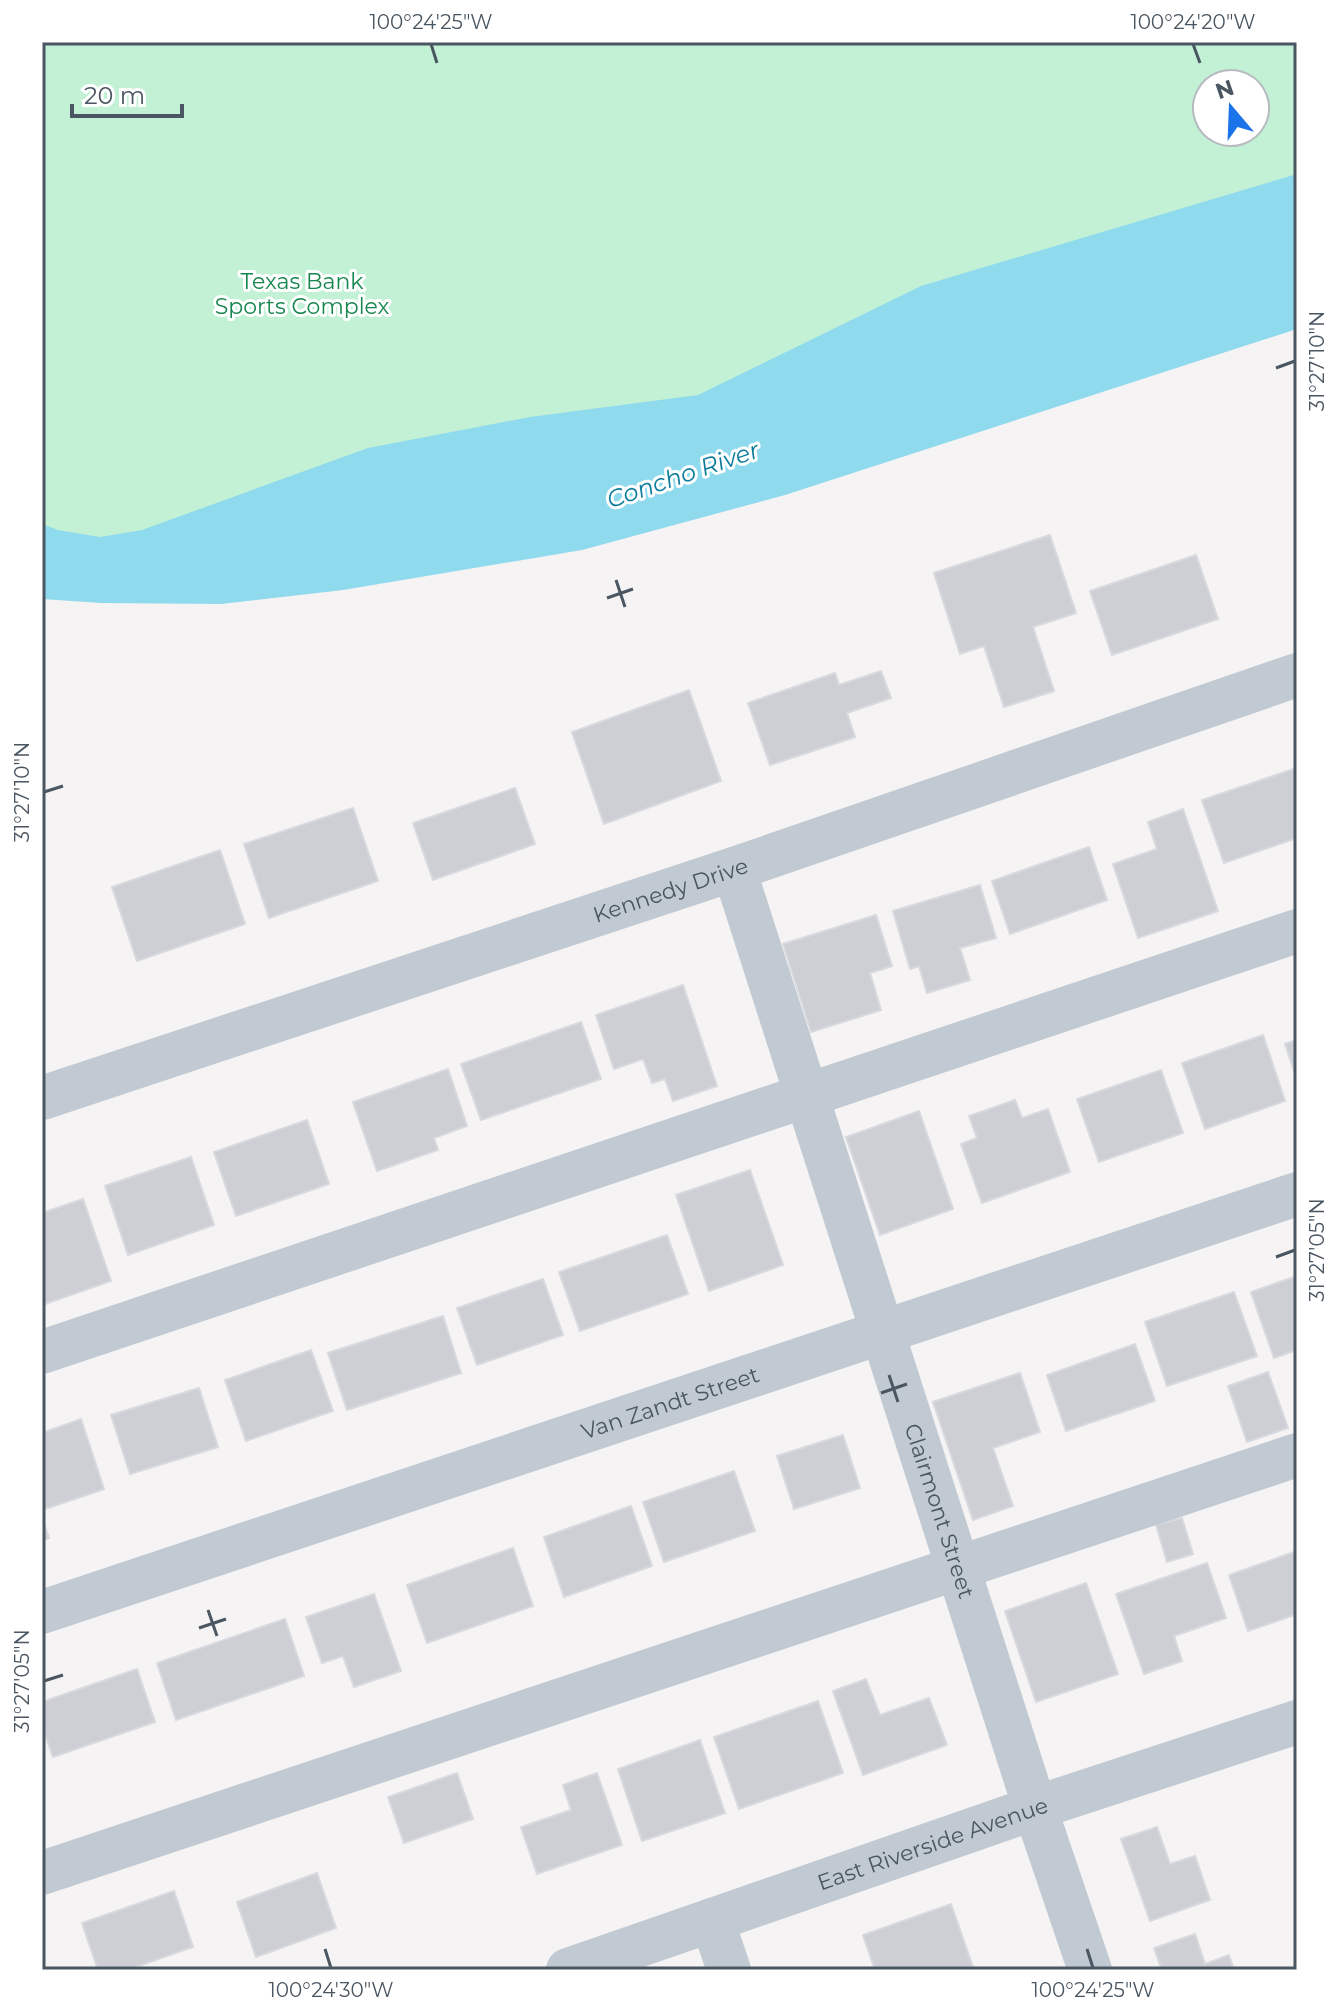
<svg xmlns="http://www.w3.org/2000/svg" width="1339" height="2012" viewBox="0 0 1339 2012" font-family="Montserrat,sans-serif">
<rect width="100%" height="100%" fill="#f5f3f3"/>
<!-- green -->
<path fill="#c3f1d5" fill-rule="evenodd" d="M42,42H1297V260L42,576ZM1207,84H1255V132H1207Z"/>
<!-- water -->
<path fill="#90daee" d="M1297,174V329L785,495L582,550L343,590L221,604L101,603L42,599V524L58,530L100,537L142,530L368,448L530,417L698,395L921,286Z"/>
<!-- building -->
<path fill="#cdcfd5" stroke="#d7d9de" stroke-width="2" d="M1050,535L1076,613L1033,627L1054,691L1004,707L984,646L960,654L934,573Z
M1196,555L1218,619L1112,655L1090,591Z
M881,671L891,698L847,713L855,737L770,765L748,703L835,673L839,685Z
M689,690L721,781L604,824L572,732Z
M1297,768V838L1224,863L1202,800Z
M515,788L535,844L433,880L413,823Z
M353,808L378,881L269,918L244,844Z
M1183,809L1218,911L1138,938L1113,864L1157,849L1148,822Z
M1089,847L1107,900L1010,934L992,881Z
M220,850L245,924L137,961L112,887Z
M980,885L996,938L960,948L970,980L927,993L919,966L910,969L893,911Z
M876,915L892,966L870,973L881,1010L811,1032L783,944Z
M683,985L717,1086L673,1101L665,1079L652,1083L643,1059L614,1069L596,1015Z
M581,1022L601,1079L481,1120L461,1064Z
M1263,1035L1285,1101L1205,1129L1182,1063Z
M1297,1040V1080L1285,1044Z
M448,1069L467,1126L434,1138L438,1150L377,1171L353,1102Z
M1161,1070L1183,1133L1099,1162L1077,1099Z
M1015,1100L1022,1118L1048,1109L1070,1172L982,1203L961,1144L977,1138L969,1116Z
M919,1111L953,1209L880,1235L846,1137Z
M307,1120L329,1184L236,1216L214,1152Z
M191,1157L214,1225L128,1255L105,1186Z
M750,1170L783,1265L709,1291L676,1195Z
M83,1199L111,1281L42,1305V1213Z
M667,1235L688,1294L580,1331L559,1272Z
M1297,1276V1350L1274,1358L1251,1292Z
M543,1279L563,1335L477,1365L457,1308Z
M1234,1292L1257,1356L1167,1386L1145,1322Z
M443,1316L461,1373L347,1410L328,1353Z
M1135,1344L1155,1401L1066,1431L1047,1375Z
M311,1350L333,1411L246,1441L225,1380Z
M1268,1372L1288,1428L1247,1442L1228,1386Z
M1020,1373L1040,1432L993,1448L1013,1506L973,1520L933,1402Z
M199,1388L218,1447L130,1474L111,1415Z
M81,1419L104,1489L42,1510V1433Z
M843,1435L860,1488L794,1509L777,1456Z
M734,1471L755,1531L664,1562L643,1502Z
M631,1506L652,1566L564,1597L544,1537Z
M42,1518L49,1538L42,1541Z
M1182,1518L1193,1554L1167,1562L1156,1525Z
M513,1548L533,1606L427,1643L407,1585Z
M1297,1551V1614L1248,1631L1229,1575Z
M1207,1563L1226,1618L1174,1636L1182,1661L1144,1674L1116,1594Z
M1086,1583L1118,1674L1036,1702L1005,1611Z
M374,1594L401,1671L354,1687L343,1656L322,1663L306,1617Z
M285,1619L304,1676L176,1720L157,1663Z
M137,1669L155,1722L53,1757L42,1726V1702Z
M866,1679L880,1715L929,1698L947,1745L863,1775L833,1691Z
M818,1701L843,1773L739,1809L714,1737Z
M700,1740L725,1813L642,1841L618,1769Z
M457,1773L473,1819L404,1843L388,1797Z
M597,1773L622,1845L537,1874L521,1827L571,1810L563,1785Z
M1157,1827L1170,1864L1195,1856L1210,1900L1150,1921L1121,1839Z
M317,1873L336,1928L256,1957L237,1902Z
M174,1891L193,1947L127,1970H98L82,1923Z
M951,1904L974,1970H875L863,1935Z
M1195,1934L1205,1964L1229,1955L1234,1970H1162L1154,1948Z"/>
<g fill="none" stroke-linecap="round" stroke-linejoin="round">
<!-- minor -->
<g stroke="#c1cad2" stroke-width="44">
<path id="s1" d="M734,869L1035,1808L1090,1970"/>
<path id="s2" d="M42,1098L734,869L1297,675"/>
<path d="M42,1352L1297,931"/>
<path id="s3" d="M42,1612L1297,1194"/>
<path d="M42,1873L1297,1455"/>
<path d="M712,1920L729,1970"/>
<path id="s4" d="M568,1970L1035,1808L1297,1722"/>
</g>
</g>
<!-- ticks -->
<path fill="none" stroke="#4a5661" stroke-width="3" d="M431,44L437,63M1193,44L1200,63M1276,368L1295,361M616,580L625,607M607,598L633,589M44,792L63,786M1276,1257L1295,1250M889,1375L898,1402M881,1393L907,1384M208,1610L217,1636M199,1628L226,1619M44,1681L63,1675M325,1949L331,1968M1087,1949L1093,1968"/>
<g text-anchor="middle" stroke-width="6" stroke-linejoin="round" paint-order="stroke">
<!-- park labels -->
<g font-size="22" fill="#17864f" stroke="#fff">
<text x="302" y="289">Texas Bank<tspan x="302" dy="25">Sports Complex</tspan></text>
</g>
<!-- street labels -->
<g font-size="22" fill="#4a5661" stroke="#fff">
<text dy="8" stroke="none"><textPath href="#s2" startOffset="662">Kennedy Drive</textPath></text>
<text dy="8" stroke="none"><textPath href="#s3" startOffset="662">Van Zandt Street</textPath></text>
<text dy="8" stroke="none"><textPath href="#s1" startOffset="674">Clairmont Street</textPath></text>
<text dy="8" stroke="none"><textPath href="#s4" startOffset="386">East Riverside Avenue</textPath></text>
</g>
<!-- water labels -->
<g font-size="24" font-style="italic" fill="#0c7c9b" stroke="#fff">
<text transform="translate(683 475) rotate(-19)" y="8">Concho River</text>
</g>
</g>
<!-- border -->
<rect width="1339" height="2012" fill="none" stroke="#ffffff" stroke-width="88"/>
<!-- north arrow -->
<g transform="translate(1231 108) rotate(341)"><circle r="38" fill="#ffffff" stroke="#b7bbc0" stroke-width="2"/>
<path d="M0-6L14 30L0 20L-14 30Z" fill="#1a73e8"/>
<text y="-12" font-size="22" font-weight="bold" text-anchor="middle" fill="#4a5661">N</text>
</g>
<!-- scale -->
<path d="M72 104v12h110v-12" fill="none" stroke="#4a5661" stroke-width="4"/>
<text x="84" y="104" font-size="24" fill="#4a5661" stroke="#ffffff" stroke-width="6" paint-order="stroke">20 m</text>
<rect x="44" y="44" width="1251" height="1924" fill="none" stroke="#4a5661" stroke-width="3"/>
<g font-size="20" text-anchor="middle" fill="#4a5661">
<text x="431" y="29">100°24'25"W</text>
<text x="1193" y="29">100°24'20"W</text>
<text transform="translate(1317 361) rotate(-90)" y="7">31°27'10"N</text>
<text transform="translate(22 792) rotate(-90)" y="7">31°27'10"N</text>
<text transform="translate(1317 1250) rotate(-90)" y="7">31°27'05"N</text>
<text transform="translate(22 1681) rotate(-90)" y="7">31°27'05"N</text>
<text x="331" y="1997">100°24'30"W</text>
<text x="1093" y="1997">100°24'25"W</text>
</g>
</svg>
